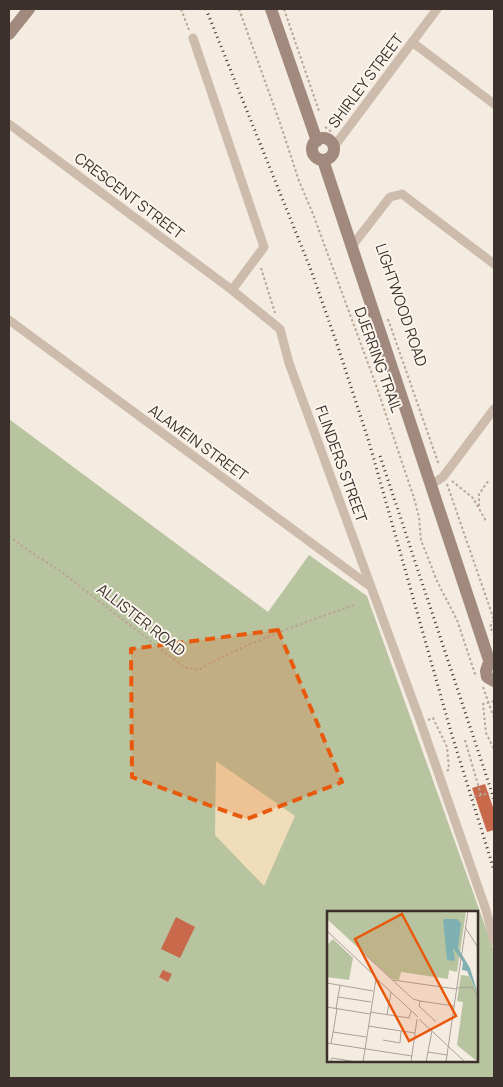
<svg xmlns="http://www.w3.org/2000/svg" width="503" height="1087" viewBox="0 0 503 1087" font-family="Manrope,sans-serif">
<rect width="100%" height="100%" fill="#f4ebe1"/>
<!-- green -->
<path fill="#b8c4a0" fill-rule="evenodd" d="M9,419L268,612L309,555L367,596L494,951V1078H9ZM328,912H477V1061H328Z"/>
<!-- sand -->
<path fill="#efdcb8" d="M216,761L295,816L264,886L215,835Z"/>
<!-- building -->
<path fill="#c8694b" d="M485,784L494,810V830L487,832L472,788Z
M176,917L195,927L180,958L161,949Z
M163,970L172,974L168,982L159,977Z"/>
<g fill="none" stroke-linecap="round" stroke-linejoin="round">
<!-- path -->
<path stroke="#b9a596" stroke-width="2" stroke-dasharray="2.5 2.5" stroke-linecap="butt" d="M181,9L189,30
M239,9L280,123L299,181L313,214L376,385L414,498L419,517L421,540L437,581L457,620L476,677
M284,9L319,111
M325,127L333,133
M261,268L275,313
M388,319L439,465
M452,481L473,498L486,521
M447,484L494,620
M479,506V494L489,480
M9,536L29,551L59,570L184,667L198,670C247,642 301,624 354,605
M494,620L490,627L494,634
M483,687L494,718
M494,701L483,704L486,733L494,749
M428,720L433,718L447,747L449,769L447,771
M465,740L481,795
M474,797L489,793"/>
<!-- minor -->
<path stroke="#cdbbac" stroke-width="9" d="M193,38L264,247L232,290L280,329L289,363L421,723L486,910L494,941
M412,42L494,104
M9,124L232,290
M334,146L339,140L437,9
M352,246L390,197L402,194L494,264
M9,320L371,587
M432,484L443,477L494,409"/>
<!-- secondary -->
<path stroke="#a18a7d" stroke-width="12" d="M271,9L317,141
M9,34L29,9
M312 149a11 11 0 1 1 22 0a11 11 0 1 1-22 0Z
M323,160L490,663
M494,662L488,665L486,671L487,677L494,681"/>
<!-- rail -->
<path stroke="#3b302b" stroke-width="3" stroke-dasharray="1 4" stroke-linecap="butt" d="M206,9L311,270L338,347L369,442L451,732L494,870
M380,456L494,799"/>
</g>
<!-- marked area -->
<path fill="#e8590c" fill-opacity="0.2" stroke="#e8590c" stroke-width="4" stroke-dasharray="10 6" stroke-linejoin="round" d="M278,630L342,782L247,819L132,777L131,649Z"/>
<g text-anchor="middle" stroke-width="4" stroke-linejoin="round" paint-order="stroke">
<!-- street labels -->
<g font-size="15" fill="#3b302b" stroke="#fbf5ee">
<text transform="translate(366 81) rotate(-53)" y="5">SHIRLEY STREET</text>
<text transform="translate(129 196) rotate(37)" y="5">CRESCENT STREET</text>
<text transform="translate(401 305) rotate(71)" y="5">LIGHTWOOD ROAD</text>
<text transform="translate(378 360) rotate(70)" y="5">DJERRING TRAIL</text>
<text transform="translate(198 443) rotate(36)" y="5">ALAMEIN STREET</text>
<text transform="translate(341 464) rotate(70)" y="5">FLINDERS STREET</text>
<text transform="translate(141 620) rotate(38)" y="5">ALLISTER ROAD</text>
</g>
</g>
<!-- overview -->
<g transform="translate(327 911)">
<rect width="151" height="151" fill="#f4ebe1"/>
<path d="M0,0H139L130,61L122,59L121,68L74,61L72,69L65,68L0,8ZM6,28L26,47L22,69L0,66V34ZM134,64L142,65L151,83V151L130,134L136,91L130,90Z" fill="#b8c4a0"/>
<path d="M116,8H130L134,12L131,37L143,57L151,83L140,60L135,59L136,51L126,37L128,50L120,49Z" fill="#7fb0b2"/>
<path fill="none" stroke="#aaa098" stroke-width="1" d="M138,16L152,38M0,20L49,66M33,39L86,88L93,90L92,95L109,111M50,68L91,106M66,69L129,78M0,72L46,80M130,77L145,76L152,87M11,86L44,91M93,90L127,95M0,96L43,103M9,98L13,74M43,101L82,107L84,100M60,104L64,81M92,108L138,151M41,115L88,122M6,121L39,126M56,129L73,132L74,120M0,132L85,145M4,133L10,98M101,141L120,144M3,151L5,147L30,151M36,151L49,68M84,151L90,108M99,151L105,120M119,151L141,0"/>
<path fill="#e8590c" fill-opacity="0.15" stroke="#e8590c" stroke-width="2.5" d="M75,3L129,105L82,130L28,28Z"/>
<rect width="151" height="151" fill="none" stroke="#3b302b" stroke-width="2.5"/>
</g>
<!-- border -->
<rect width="503" height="1087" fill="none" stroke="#3b302b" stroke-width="20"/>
</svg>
